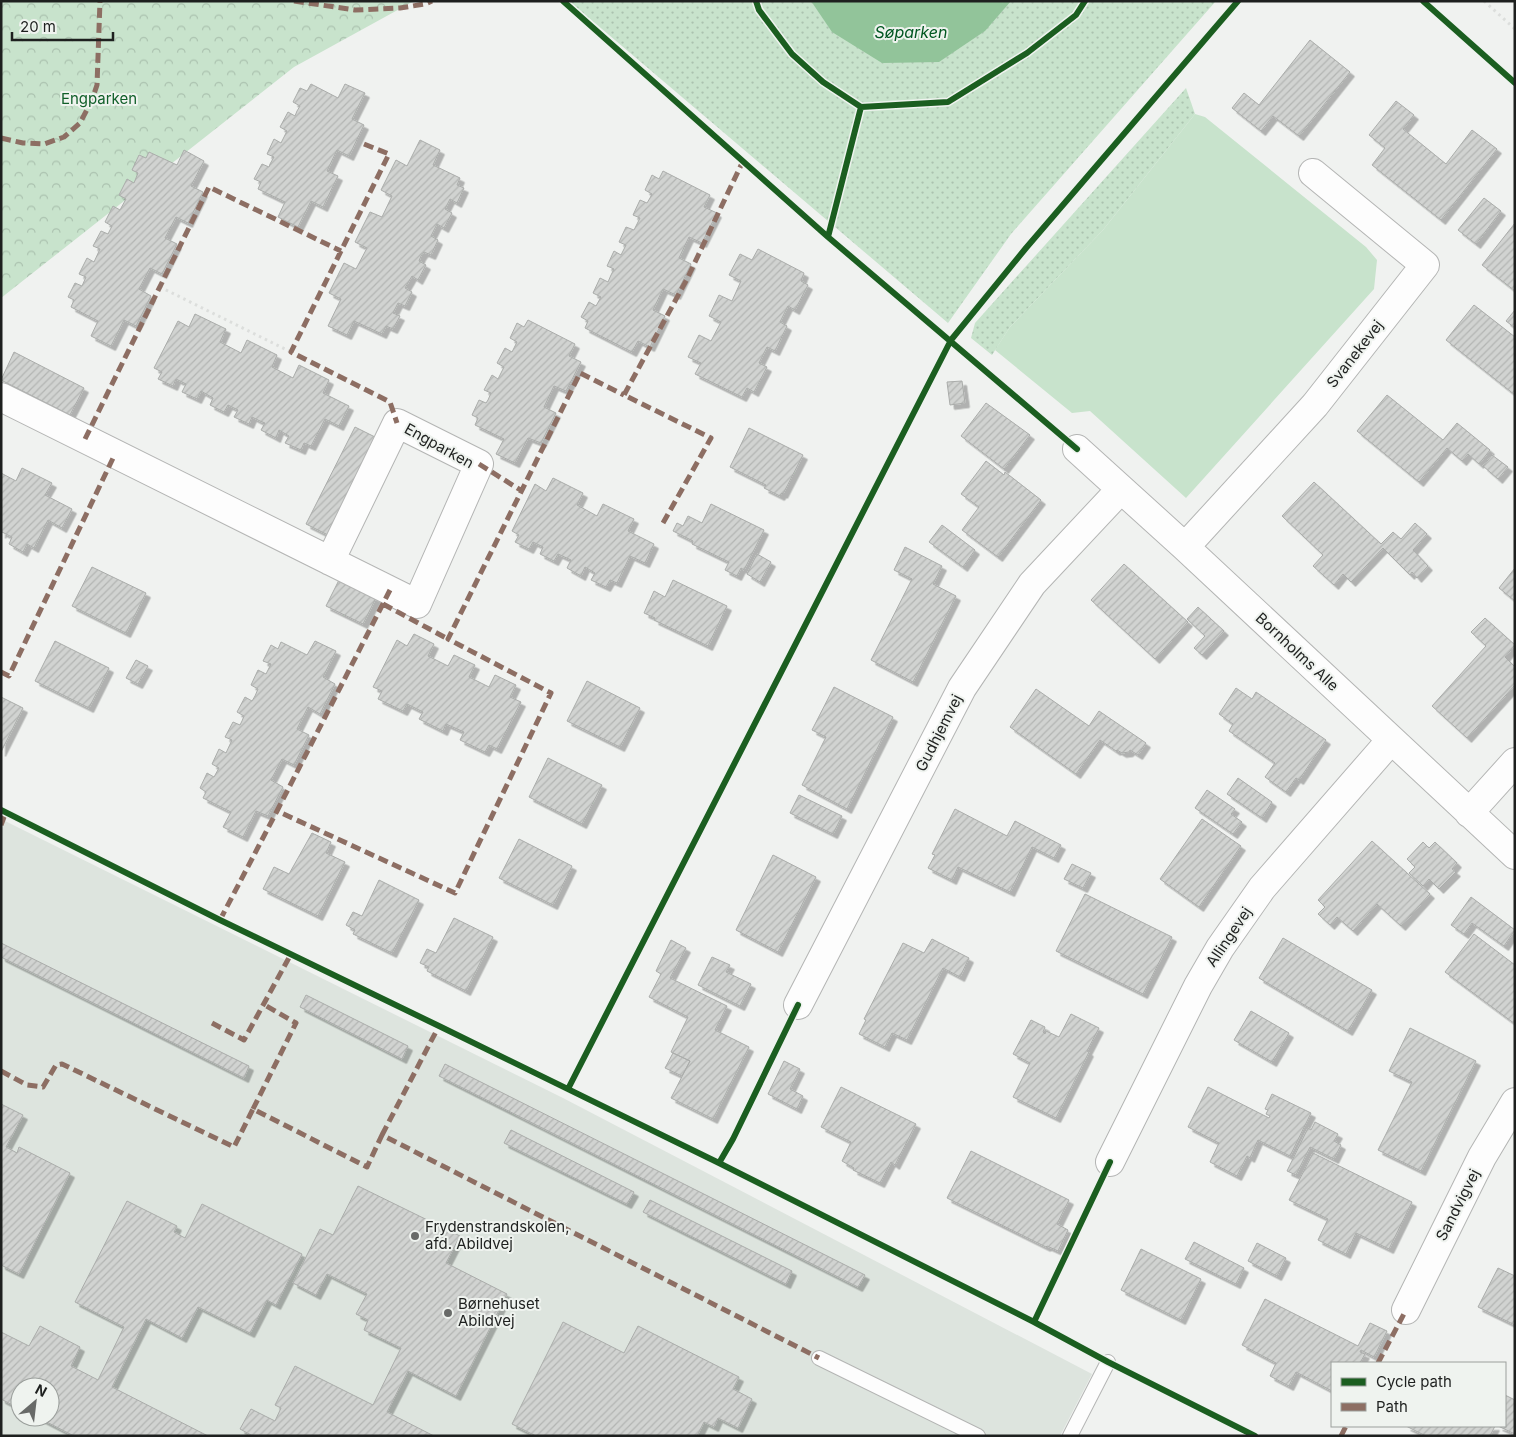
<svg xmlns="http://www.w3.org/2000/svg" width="1516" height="1437" viewBox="0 0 1516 1437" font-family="Inter,sans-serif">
<defs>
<pattern id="grass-dots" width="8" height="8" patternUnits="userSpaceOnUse" patternTransform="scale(1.25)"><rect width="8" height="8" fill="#c8e3cc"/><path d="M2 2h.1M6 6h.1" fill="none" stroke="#abc2af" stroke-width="1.8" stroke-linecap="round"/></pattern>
<pattern id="park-crowns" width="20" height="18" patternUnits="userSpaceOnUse" patternTransform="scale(1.25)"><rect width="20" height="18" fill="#c8e3cc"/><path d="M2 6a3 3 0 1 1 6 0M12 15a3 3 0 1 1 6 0" fill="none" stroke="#abc2af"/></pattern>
<pattern id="building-hatch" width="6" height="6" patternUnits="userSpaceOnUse" patternTransform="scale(1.25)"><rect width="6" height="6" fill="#d1d3d1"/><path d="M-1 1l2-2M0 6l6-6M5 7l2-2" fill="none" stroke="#b3b5b3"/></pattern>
<filter id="shadow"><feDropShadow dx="4.5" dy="4.5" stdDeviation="0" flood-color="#0004"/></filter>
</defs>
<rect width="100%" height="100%" fill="#f0f2f0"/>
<!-- built -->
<path fill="#dde4de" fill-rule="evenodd" d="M1,819L563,1098L1092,1374L1060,1436H1ZM20,1387H50V1417H20Z"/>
<!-- grass -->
<path fill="url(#grass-dots)" d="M569,1H1216L1011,234L948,323Z
M1186,88L1195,114L1103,230L1010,327L992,355L971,338L975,323Z"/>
<!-- park -->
<path fill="url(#park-crowns)" d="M1,1H414L294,67L1,298Z"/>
<!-- pitch -->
<path fill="#c8e3cc" d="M1195,114L1205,117L1366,247L1377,260L1374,289L1186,498L1090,411L1072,413L995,350L1010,327L1103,230Z"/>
<!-- water -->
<path fill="#92c49a" d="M811,1H1011L985,31L939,62L882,63L832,32Z"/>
<!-- building -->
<path fill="url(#building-hatch)" stroke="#aaacaa" filter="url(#shadow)" d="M1310,40L1350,72L1299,136L1273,116L1261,131L1232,108L1244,93L1259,105Z
M311,84L338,98L345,84L365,93L352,119L364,125L349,156L337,150L327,171L338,176L323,207L311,201L298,227L278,217L285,202L258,189L261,182L254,179L262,164L269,167L270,164L274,157L267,154L274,139L281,143L287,131L280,127L288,112L295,116L297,111L300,106L293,102L300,88L307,91Z
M1396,101L1414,115L1403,129L1446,164L1472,130L1497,149L1441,220L1372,165L1385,148L1369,135Z
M420,140L440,150L433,165L460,178L457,185L464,188L457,203L450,199L445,209L452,213L444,228L437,224L431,236L438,240L431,255L424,252L421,256L419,261L426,265L418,280L412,276L405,288L412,292L405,306L398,303L393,313L400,316L393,329L386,326L382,334L354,321L347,335L328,326L341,299L329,293L344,263L356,269L367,248L355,242L370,212L382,217L392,196L381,190L396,160L407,166Z
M184,150L204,161L191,186L203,192L188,223L176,217L165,238L177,244L162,274L150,268L139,289L151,296L136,326L124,320L111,346L91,336L98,321L71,307L74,300L68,297L75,283L82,286L86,277L79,274L87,258L94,262L100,249L93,246L101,231L108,234L112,226L105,222L113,206L120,210L126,199L119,195L127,179L134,183L138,173L132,170L139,155L146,158L149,152L177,165Z
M663,171L710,195L704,207L717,213L702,243L689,237L679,258L691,264L676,295L663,289L653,310L665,316L650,347L638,341L632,352L585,328L588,321L581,317L589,302L596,306L601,297L593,293L600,278L608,282L611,275L614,269L607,266L614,251L621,255L626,245L619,242L626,227L634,230L640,218L633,215L640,200L647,203L650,198L652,194L645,190L652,175L659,179Z
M1484,198L1501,211L1476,244L1458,230Z
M1515,223V291L1482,265Z
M758,249L804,273L801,281L808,285L795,310L788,306L780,322L787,326L775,351L767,347L759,363L767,367L754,392L747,388L742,397L695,374L701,363L688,357L699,335L711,341L721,322L709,316L719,295L732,301L741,281L729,275L740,254L752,260Z
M1474,305L1515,337V395L1446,340Z
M1515,310V328L1506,321Z
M195,314L226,329L220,342L241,353L247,340L277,355L272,367L293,378L299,365L329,380L323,393L349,406L339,426L325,419L311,446L304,443L301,450L285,443L289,436L279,430L276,438L261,430L265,423L260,421L252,417L249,424L234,417L238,410L228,405L224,412L210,405L213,398L201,391L197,399L182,392L186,384L176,379L173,386L158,379L162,372L154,368L178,321L189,327Z
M528,320L575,344L569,356L581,362L566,391L554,386L544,407L556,413L541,443L528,438L515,463L496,454L504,439L475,425L478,418L472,415L479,400L486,403L488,400L491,393L484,390L492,375L498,379L504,367L497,363L505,348L512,352L517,342L510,338L517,323L524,327Z
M14,352L84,388L70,415L1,380Z
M962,381L965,403L950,405L947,382Z
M1387,395L1443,440L1457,423L1490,450L1479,464L1468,454L1462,461L1447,448L1419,482L1357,431Z
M986,403L1030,435L1004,469L961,436Z
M355,427L381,440L332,537L306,524Z
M749,428L803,455L783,494L782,493L780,496L764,488L766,485L730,467Z
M1492,455L1508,467L1498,479L1483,466Z
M986,461L1004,475L1005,472L1041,500L998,557L962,530L979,507L961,494Z
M22,468L52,483L45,495L72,509L62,528L48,520L34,548L27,544L23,552L9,544L12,537L2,532L1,534V473L16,481Z
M553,478L583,493L577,505L597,516L603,504L634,519L628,531L654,544L645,563L630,556L617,583L610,580L606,587L591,580L595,573L585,567L581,576L567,568L571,560L558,554L554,561L540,554L543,547L533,542L529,549L515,542L519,535L512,531L535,484L546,491Z
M1314,482L1381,544L1393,532L1401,539L1415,523L1427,534L1413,550L1428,566L1417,578L1412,572L1410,575L1383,548L1351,582L1343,574L1334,585L1313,566L1323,555L1282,516Z
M711,504L764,530L744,570L741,568L737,576L725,570L729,562L692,544L693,541L673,531L677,523L683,526L688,516L702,523Z
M942,525L975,550L963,567L929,542Z
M905,547L942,566L933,584L956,596L913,682L871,660L912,579L894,570Z
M757,554L771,562L760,582L747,574Z
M1124,564L1188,622L1155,659L1091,600Z
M92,567L146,593L126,633L72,606Z
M1515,568V601L1499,588Z
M339,580L376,598L363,624L326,606Z
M673,580L727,606L708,646L654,620L655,618L644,613L654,591L665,597Z
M1198,607L1224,631L1202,655L1194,648L1205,636L1187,619Z
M1485,618L1515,645L1505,657L1515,667V685L1467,738L1432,706L1486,646L1471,632Z
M414,634L434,644L428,656L448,666L454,655L475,665L469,677L489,687L495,675L516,685L510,697L521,702L497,749L489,745L485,752L460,740L464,732L446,724L443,731L419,719L423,712L407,704L403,711L378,699L382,691L373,687L397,640L407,646Z
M55,641L109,668L89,708L35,681Z
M315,641L336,651L323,677L335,684L320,714L308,707L297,729L309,735L294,765L282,759L271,780L283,787L268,816L256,811L243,837L223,827L231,812L203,798L206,792L200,788L207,773L214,777L219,768L212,764L219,749L226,753L232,740L225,737L233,722L240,725L242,721L244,716L237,712L245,697L252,701L255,696L258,689L251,685L258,670L266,674L271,664L263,661L271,645L278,649L281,642L307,655Z
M136,660L148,666L138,684L126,678Z
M587,681L640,708L620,747L567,721Z
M834,687L893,717L847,809L802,785L826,737L812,730Z
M1236,688L1252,699L1256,692L1326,740L1299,780L1296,778L1286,792L1265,777L1275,763L1229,731L1233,724L1219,714Z
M1036,689L1089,726L1099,711L1146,743L1138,755L1130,750L1129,752L1122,753L1117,750L1116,751L1100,740L1076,774L1010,727Z
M1,697L23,708L1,752Z
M548,758L602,785L582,824L529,797Z
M1238,778L1272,802L1262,818L1227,794Z
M1207,790L1235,809L1231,814L1242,822L1233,834L1195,808Z
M799,795L842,816L833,834L790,813Z
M955,809L1007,836L1015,821L1061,845L1054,858L1032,847L1010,892L958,867L952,880L928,868L935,855L932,854Z
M1202,819L1241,846L1199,907L1160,879Z
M312,833L331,842L326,853L345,862L318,916L263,889L274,867L289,874Z
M519,839L572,866L553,905L499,878Z
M1372,841L1430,894L1401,926L1377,904L1353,931L1337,917L1330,925L1318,914L1325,907L1318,900Z
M1423,842L1429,848L1435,842L1457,863L1452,869L1456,872L1439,889L1429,879L1423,886L1409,873L1415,867L1407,859Z
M773,855L816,877L778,952L736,930Z
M1072,864L1091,873L1083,888L1064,879Z
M379,880L419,900L392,953L353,934L355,930L346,925L353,912L362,916Z
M1085,894L1172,937L1143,994L1056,951Z
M1471,897L1515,930L1504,946L1472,923L1464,934L1451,925Z
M454,918L493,937L466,991L427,971L429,967L420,963L427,949L436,953Z
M1474,934L1515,965V1024L1445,972Z
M1283,938L1372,990L1348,1031L1259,978Z
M932,939L969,958L960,977L943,968L907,1040L892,1033L885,1047L859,1034L866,1020L864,1019L903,943L924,953Z
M671,940L686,948L670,978L727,1006L715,1030L749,1047L713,1119L671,1098L690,1061L671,1052L688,1017L649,997L661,974L656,971Z
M1,943L249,1066L244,1078L1,957Z
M712,957L730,965L726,972L751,984L740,1006L698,985Z
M306,995L408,1046L402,1059L300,1007Z
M1251,1011L1289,1033L1272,1062L1234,1040Z
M1071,1014L1099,1028L1087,1051L1089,1052L1056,1118L1013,1097L1030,1063L1013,1054L1031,1020L1045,1027L1043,1032L1045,1034L1046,1031L1059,1037Z
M1410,1028L1476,1061L1421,1171L1378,1150L1412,1082L1389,1071Z
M673,1053L690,1061L682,1076L665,1068Z
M784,1061L800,1069L790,1089L803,1096L797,1109L768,1094Z
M445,1064L865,1275L858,1287L439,1076Z
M841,1087L916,1124L895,1165L891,1162L880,1183L853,1170L854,1168L842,1161L851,1142L821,1127Z
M1208,1087L1269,1118L1270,1116L1266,1114L1268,1110L1265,1109L1272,1094L1311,1113L1290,1156L1258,1140L1250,1158L1247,1156L1237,1176L1210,1162L1219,1143L1188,1127Z
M1,1104L23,1115L6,1147L17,1153L19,1147L70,1173L19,1274L1,1265Z
M1315,1122L1338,1134L1334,1141L1341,1145L1334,1159L1310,1147L1296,1175L1287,1171L1308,1128L1311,1130Z
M511,1130L634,1192L627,1204L504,1143Z
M971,1151L1069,1200L1057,1224L1068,1230L1058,1251L1047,1246L1046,1247L947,1198Z
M1313,1153L1412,1202L1389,1249L1356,1233L1346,1254L1318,1240L1328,1219L1289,1200Z
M358,1186L460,1236L446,1263L507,1294L456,1396L408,1371L387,1412L434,1436H253L240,1429L251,1409L275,1421L281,1408L275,1405L295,1366L373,1405L401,1348L364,1330L368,1320L356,1314L367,1294L327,1274L316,1295L293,1283L320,1229L333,1235Z
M650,1200L792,1271L786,1284L643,1212Z
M127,1201L177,1226L174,1232L185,1238L202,1204L302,1254L276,1305L267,1300L250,1333L198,1307L182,1338L146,1319L112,1387L208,1436H74L37,1417H50V1387H20V1409L1,1399V1332L29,1346L40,1326L80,1347L71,1366L98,1380L124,1327L75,1302Z
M1194,1242L1244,1268L1236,1284L1185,1259Z
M1257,1243L1286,1258L1277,1276L1248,1261Z
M1141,1249L1201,1279L1181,1320L1121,1290Z
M1498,1268L1515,1276V1325L1478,1307Z
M1265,1299L1358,1346L1370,1323L1387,1331L1374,1357L1361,1350L1360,1352L1365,1354L1360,1363H1332V1391L1296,1372L1289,1386L1270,1376L1276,1363L1242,1345Z
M563,1322L624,1353L638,1326L739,1377L733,1389L752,1399L738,1428L718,1418L714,1427L704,1422L697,1436H536L512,1424Z
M1505,1395L1515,1400V1434L1498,1426H1505Z
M1406,1426H1495L1490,1436H1426Z"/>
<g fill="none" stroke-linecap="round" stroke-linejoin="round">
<defs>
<path id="lane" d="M819,1358L978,1436
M1070,1436L1108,1362"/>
<path id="street" d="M1,397L417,604L479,464L397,423L330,561
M1077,449L1185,547L1515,855
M1185,547L1315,405L1425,265L1313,173
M1469,813L1515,762
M798,1005L962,688L1032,584L1121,489
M1110,1162L1198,986L1220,948L1262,888L1391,740
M1406,1310L1482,1157L1515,1102"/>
</defs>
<!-- lane casing -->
<use href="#lane" stroke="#b4b5b4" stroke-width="16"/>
<!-- street casing -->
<use href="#street" stroke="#b4b5b4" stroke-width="30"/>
<!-- path -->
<path stroke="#dcdedc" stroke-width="3" stroke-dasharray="2.5 4" stroke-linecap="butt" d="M1484,1L1515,29
M160,287L291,352"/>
<!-- lane -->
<use href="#lane" stroke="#fdfdfd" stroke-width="14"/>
<!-- street -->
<use href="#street" stroke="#fdfdfd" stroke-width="28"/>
<!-- quiet -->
<path stroke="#8d6e63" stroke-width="5" stroke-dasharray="10 5" stroke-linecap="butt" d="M294,1L355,10L400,8L425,4L432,1
M1,138L23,143L44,144L64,137L80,123L92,100L97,85L100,1
M364,144L389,154L291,352L390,402L397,423
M85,439L209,187L341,251
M479,464L522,491
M663,523L711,438L624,395L687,279L743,161
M390,590L277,811L455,893L551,693L448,639L580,373L624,395
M383,604L448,639
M1,672L9,676L115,454
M1,825L6,812
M220,920L277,811
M212,1023L244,1040L291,954
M1,1071L27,1085L43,1087L56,1065L62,1064L234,1147L253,1109L367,1167L382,1135L819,1358
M253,1109L296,1023L263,1004
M382,1135L439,1026
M1378,1363L1406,1310
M1341,1436L1346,1426"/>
<defs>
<path id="cycleway" d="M563,1L828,237L1077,449
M756,1L759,10L792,54L823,82L861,107L948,102L1027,53L1076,15L1085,1
M1423,1L1515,83
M828,237L861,107
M1,810L220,920L439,1026L719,1163L1034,1322L1108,1362L1255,1436
M568,1089L951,340L1026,248L1238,1
M719,1163L733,1139L798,1005
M1034,1322L1110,1162"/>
</defs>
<!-- cycleway casing -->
<use href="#cycleway" stroke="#eff3ef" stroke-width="9"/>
<!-- cycleway -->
<use href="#cycleway" stroke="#1b5e20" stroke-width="6"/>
</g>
<!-- markers -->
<g fill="#686a68" stroke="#eff3ef" stroke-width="2">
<circle cx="415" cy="1236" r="5"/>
<circle cx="448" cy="1313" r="5"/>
</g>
<g text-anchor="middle" stroke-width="4" stroke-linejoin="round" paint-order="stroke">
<!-- park labels -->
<g font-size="15" fill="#105f29" stroke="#eff3ef">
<text x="99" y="104">Engparken</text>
</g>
<!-- street labels -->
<g font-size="15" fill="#1e201f" stroke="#eff3ef">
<text transform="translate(1355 354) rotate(-52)" y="5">Svanekevej</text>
<text transform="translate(439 446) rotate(29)" y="5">Engparken</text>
<text transform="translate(1297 652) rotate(43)" y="5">Bornholms Alle</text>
<text transform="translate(939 733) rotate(-63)" y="5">Gudhjemvej</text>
<text transform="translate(1229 937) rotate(-56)" y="5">Allingevej</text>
<text transform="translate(1458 1205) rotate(-63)" y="5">Sandvigvej</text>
</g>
<!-- poi labels -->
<g font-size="15" fill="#1e201f" stroke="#eff3ef" text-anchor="start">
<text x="425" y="1232">Frydenstrandskolen,<tspan x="425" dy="17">afd. Abildvej</tspan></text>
<text x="458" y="1309">Børnehuset<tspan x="458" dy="17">Abildvej</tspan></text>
</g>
<!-- water labels -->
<g font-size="16" font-style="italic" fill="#015721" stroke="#eff3ef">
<text x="911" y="38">Søparken</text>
</g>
</g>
<!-- border -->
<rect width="1516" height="1437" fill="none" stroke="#1e201f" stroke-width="5"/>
<!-- legend -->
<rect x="1331" y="1362" width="175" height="65" fill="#eff3ef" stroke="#9b9f9c"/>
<rect x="1341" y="1378" width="25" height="8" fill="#1b5e20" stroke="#9b9f9c"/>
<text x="1376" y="1387" font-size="15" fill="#1e201f">Cycle path</text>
<rect x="1341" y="1403" width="25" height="8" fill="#8d6e63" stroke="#9b9f9c"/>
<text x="1376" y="1412" font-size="15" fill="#1e201f">Path</text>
<!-- north arrow -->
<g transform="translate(35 1402) rotate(28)"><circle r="24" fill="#eff3ef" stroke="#9b9f9c"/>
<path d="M0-4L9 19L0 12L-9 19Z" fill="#686a68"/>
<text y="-8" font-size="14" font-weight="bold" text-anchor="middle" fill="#1e201f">N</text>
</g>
<!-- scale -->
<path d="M12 32v8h101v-8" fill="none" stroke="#1e201f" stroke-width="2.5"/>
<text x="20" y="32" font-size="15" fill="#1e201f" stroke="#eff3ef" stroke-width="4" paint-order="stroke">20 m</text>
</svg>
